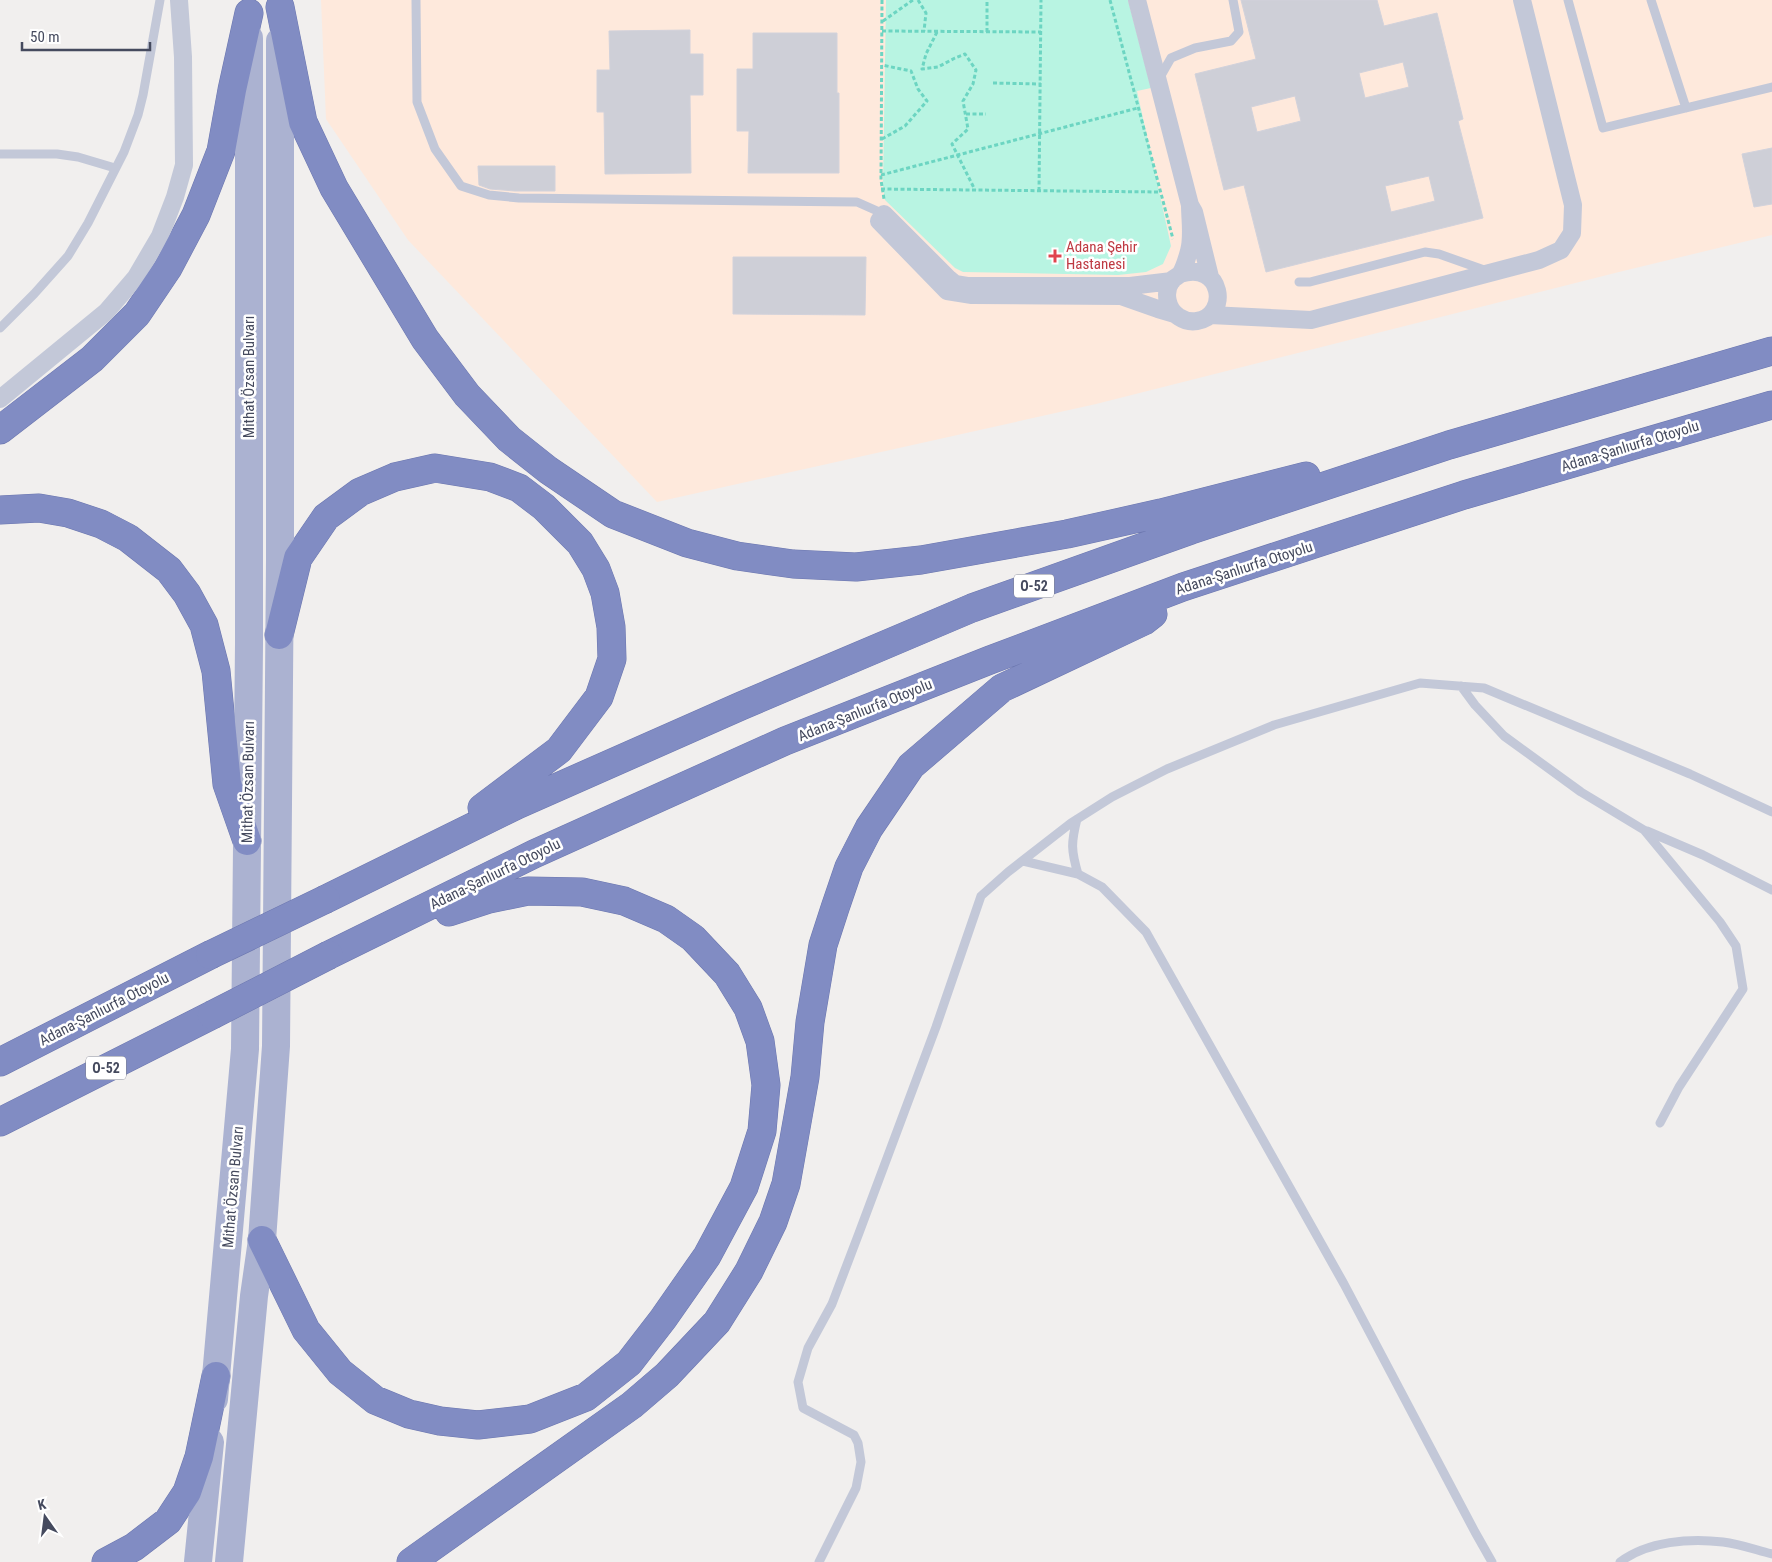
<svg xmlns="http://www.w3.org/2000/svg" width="1772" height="1562" viewBox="0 0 1772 1562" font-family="'Roboto Condensed',sans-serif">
<rect width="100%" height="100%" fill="#f1efee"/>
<!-- medical -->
<path fill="#fee9dc" d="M321,0H1772V235L1619,272L1096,404L657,502L408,240L326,119Z"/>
<!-- green -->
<path fill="#b8f4e2" d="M886,0H1128L1151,88L1137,91L1171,246L1163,264L1146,272L1118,275L963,272L955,268L885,200L883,186Z"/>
<!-- building -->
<path fill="#cecfd7" stroke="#d2d2db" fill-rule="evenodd" d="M1241,0H1377L1384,26L1437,13L1463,119L1458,121L1483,218L1266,272L1244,185L1224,190L1195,74L1256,59ZM1403,62L1409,87L1365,98L1359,73ZM1295,96L1301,121L1257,132L1251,107ZM1429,176L1435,201L1391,212L1385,186Z
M690,30V54H703V95H690L691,173L605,174L604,112H597V70H610L609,31Z
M753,33H837V93H839V173H748L749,131H737V69H753Z
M1772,148V204L1754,207L1742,154Z
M478,166H555V191H515L490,189L479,185Z
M733,257H866L865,315L733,314Z"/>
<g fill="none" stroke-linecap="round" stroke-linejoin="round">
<defs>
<path id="highway" d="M280,7L303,122L334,188L425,339L467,395L509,439L548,470L613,514L687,543L737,556L793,564L856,567L921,560L1067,534L1161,513L1306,476
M0,430L92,359L137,314L168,268L196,215L221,151L232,90L249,13
M0,510L39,508L68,513L101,524L128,538L169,570L187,594L204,625L216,671L227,784L247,841
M279,635L298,558L326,517L360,492L395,477L435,468L490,477L519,488L544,507L580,543L596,569L605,593L611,627L612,659L599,697L559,750L482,808
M326,899L517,805L741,706L972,608L1191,530L1449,445L1772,351
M329,955L534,854L785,741L990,660L1183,587L1464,495L1772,405
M0,1062L210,955
M0,1122L212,1015
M262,1240L306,1330L340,1372L375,1400L409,1414L440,1421L478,1425L530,1419L586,1397L629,1363L663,1319L707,1256L744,1187L762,1131L766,1085L760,1041L748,1008L727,974L693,938L666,919L624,901L582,892L528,891L489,899L449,912
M106,1562L134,1547L168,1521L187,1492L199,1457L216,1376
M411,1562L632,1405L667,1375L717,1322L749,1271L773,1222L786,1184L805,1077L810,1022L823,945L835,908L849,867L869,828L911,766L1002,688L1144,621L1153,614"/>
</defs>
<!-- highway casing -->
<use href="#highway" stroke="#6c77af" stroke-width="29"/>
<!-- path -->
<path stroke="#6cd5c2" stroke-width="3" stroke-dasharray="4 2.5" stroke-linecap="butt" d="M882,0L881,180L884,199
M918,0L926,13L924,31
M1110,0L1173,239
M883,21L913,0
M882,31L1041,32
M937,32L926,54L922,69L938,67L955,58L965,54L976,70L973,84L963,101L968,129L952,144L975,190
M987,32V0
M993,83L1041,84
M966,114H986
M882,139L905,126L927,101L918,89L911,71L882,65
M881,175L1138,108
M881,189L1160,192
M1039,191L1041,0"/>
<!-- lane -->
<path stroke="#c3c8d8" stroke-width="9" d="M416,0L417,102L435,149L461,186L489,195L519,198L857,202L884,214
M1568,0L1603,128L1772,87
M1651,0L1686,108
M1159,79L1171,58L1195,48L1231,41L1239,32L1233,0
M0,154H57L78,157L115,168
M1299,282H1310L1425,252L1439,254L1487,271
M0,328L34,294L68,256L88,223L124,152L138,115L143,95L160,0
M1461,686L1475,705L1504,736L1581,792L1644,830L1720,922L1736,946L1743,989L1679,1087L1660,1123
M1077,819C1071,843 1071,850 1078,874
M1647,831L1703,855L1772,890
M1023,861L1078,874L1102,887L1146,932L1344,1284L1475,1532L1492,1562
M819,1562L856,1488L861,1462L858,1443L854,1435L803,1408L798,1382L808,1348L832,1304L859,1233L936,1027L981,896L1008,872L1071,823L1112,797L1167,769L1274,725L1420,683L1484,688L1690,774L1772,812
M1620,1562C1648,1541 1690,1538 1723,1542C1740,1544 1756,1550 1772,1554"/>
<!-- street -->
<path stroke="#c3c8d8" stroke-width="18" d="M1137,0L1190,205
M1180,274C1223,260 1230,316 1197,321C1191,322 1185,321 1179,317C1167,310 1163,292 1172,280C1175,277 1179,276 1181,273C1185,266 1187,258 1189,251C1193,237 1190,220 1190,205L1194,212L1210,277
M1172,281L1130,286H967L955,284L949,279L884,214L879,221L947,291L972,295L1121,296L1158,309L1175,314
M1210,315L1311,320L1539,260L1561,250L1572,233L1573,205L1522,0
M0,399L106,312L136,277L160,236L175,197L184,165L183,57L179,0"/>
<!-- primary -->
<path stroke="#abb2d1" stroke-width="28" d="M214,1399L245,1049L249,644V38
M198,1562L210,1442
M229,1562L254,1296L262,1240L276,1046L280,560V41"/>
<!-- highway -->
<use href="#highway" stroke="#818cc3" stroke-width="28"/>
<defs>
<path id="highway-bridge" d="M210,955L326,899
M212,1015L329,955"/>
</defs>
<!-- highway-bridge casing -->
<use href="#highway-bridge" stroke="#6c77af" stroke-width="29" stroke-linecap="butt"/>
<!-- highway-bridge -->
<use href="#highway-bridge" stroke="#818cc3" stroke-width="28"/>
</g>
<!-- markers -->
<path fill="#e0444e" stroke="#fff" stroke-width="2" d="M1052.5 248.5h5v5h5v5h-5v5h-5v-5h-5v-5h5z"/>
<g text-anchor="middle" stroke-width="5" stroke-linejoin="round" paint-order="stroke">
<!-- shield labels -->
<g fill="#fff" stroke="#7d808e" stroke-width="1">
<rect x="1014" y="574.5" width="40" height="23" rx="4"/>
<rect x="86" y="1056.5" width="40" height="23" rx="4"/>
</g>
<g font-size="14" font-weight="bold" fill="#454a5e">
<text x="1034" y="591">O-52</text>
<text x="106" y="1073">O-52</text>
</g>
<!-- health labels -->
<g font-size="15" fill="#be3a42" stroke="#fff" text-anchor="start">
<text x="1066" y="252">Adana Şehir<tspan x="1066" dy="17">Hastanesi</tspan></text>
</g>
<!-- street labels -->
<g font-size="15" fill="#454a5e" stroke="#fff">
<text transform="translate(249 377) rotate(-90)" y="5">Mithat Özsan Bulvarı</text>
<text transform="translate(1630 446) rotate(-17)" y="5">Adana-Şanlıurfa Otoyolu</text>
<text transform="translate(1244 568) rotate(-18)" y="5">Adana-Şanlıurfa Otoyolu</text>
<text transform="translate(865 710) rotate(-22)" y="5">Adana-Şanlıurfa Otoyolu</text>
<text transform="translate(248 782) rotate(-89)" y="5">Mithat Özsan Bulvarı</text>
<text transform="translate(495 874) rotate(-26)" y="5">Adana-Şanlıurfa Otoyolu</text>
<text transform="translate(104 1009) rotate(-27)" y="5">Adana-Şanlıurfa Otoyolu</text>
<text transform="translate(233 1187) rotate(-85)" y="5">Mithat Özsan Bulvarı</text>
</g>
</g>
<!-- north arrow -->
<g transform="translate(45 1517) rotate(346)" stroke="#ffffff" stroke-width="4" paint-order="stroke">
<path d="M0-4L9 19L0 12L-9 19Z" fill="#454a5e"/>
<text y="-8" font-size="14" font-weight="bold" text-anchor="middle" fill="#454a5e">K</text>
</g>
<!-- scale -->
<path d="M22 42v8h128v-8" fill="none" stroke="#454a5e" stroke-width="2.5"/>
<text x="30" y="42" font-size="15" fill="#454a5e" stroke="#ffffff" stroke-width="4" paint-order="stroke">50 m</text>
</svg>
